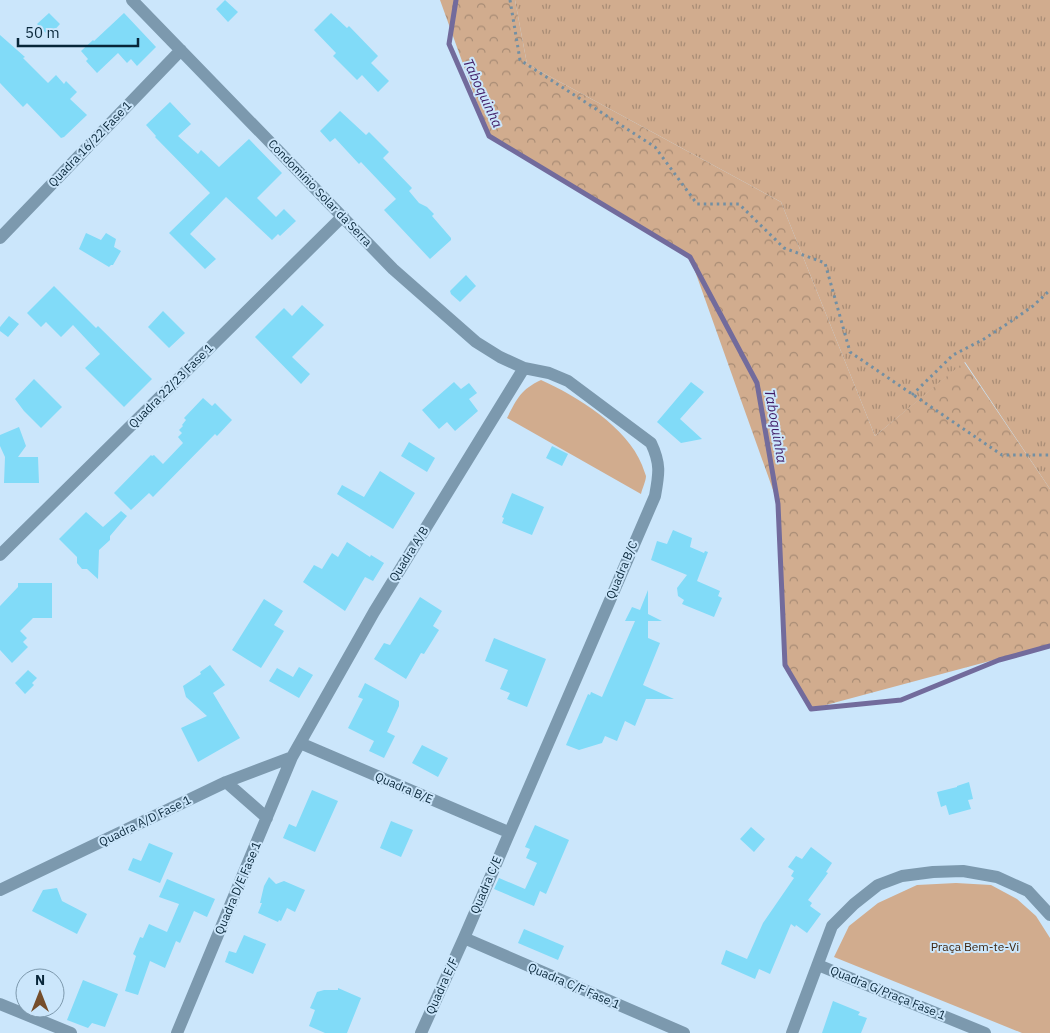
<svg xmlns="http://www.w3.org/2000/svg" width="1050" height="1033" viewBox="0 0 1050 1033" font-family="'IBM Plex Sans',sans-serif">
<defs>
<pattern id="grass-tufts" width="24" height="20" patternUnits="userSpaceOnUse" patternTransform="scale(1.25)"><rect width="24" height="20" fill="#d1ac8e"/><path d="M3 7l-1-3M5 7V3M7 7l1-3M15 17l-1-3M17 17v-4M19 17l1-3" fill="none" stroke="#a88c75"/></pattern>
<pattern id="forest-crowns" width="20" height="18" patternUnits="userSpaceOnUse" patternTransform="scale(1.25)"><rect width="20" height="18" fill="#d1ac8e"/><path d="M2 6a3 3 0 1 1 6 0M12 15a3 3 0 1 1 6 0" fill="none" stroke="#a88c75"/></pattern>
</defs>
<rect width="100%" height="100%" fill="#cbe6fb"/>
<!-- grass -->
<path fill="url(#grass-tufts)" d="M515,0H1050V489L965,362L875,436L781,202L527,64Z"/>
<!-- forest -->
<path fill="url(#forest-crowns)" d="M440,0H515L527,64L781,202L875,436L964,362L1050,489V645L811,709L785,665L778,504L690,257L489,136Z"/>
<!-- green -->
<path fill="#d1ac8e" d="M541,380C577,396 627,427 642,465C643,468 645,473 646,476C646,481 642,489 641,494L507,418C517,399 520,390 541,380Z
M956,883L991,885L1017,899L1036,916L1050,938V1033H1022L834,957L849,926L878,903L917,885Z"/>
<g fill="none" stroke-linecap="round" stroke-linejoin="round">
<!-- stream -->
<path stroke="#726b9c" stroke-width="5" d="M456,0L449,44L489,136L690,257L757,383L778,504L785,665L811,709L901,700L999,660L1050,646"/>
</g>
<!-- building -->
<path fill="#81dbf8" d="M225,0L238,12L228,22L216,9Z
M49,13L60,24L49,36L37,24Z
M124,13L156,47L137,66L131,59L127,63L118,53L97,73L86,61L88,59L81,51L93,40L94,41Z
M331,13L347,28L349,26L378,56L371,63L389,81L378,92L362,75L357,80L333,56L336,53L314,30Z
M0,35L25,57L23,58L48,83L56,75L64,84L66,81L77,92L70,99L87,115L64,137L61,138L27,103L23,107L0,83Z
M170,102L191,124L178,136L198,154L201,150L219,167L249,139L282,173L257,198L276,217L284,209L296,221L280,236L278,234L272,240L226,197L190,234L216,259L205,269L169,233L210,193L155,137L156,136L146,125Z
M340,111L366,135L369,132L389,152L383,158L412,188L409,191L419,203L427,207L434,214L432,216L451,238V240L430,259L384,210L396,199L361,162L359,164L335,138L330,142L320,131Z
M86,233L101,240L106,233L116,239L114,247L121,251L113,265H111L109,267L79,249Z
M466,275L476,286L460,302L451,294L450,291Z
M54,286L96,328L98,326L152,379L124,407L85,368L100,354L73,325L61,337L46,322L41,327L27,313Z
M302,305L324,325L292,357L310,374L301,384L255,337L284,308L292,316Z
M163,311L185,333L169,348L148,327Z
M9,316L19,324L8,337L0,331V327Z
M34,379L62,407L41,428L24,411L15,399Z
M454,382L461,389L469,383L477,393L469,399L478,411L455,431L447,422L439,429L422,410Z
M691,382L704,392L680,419L702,439L681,443L657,422Z
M203,398L212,406L215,403L232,420L217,436L215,434L153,497L149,493L131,510L114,493L151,455L152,456L154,455L163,464L183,443L178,437L182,433L179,430L183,426L182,425L186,420L184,418Z
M19,427L26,446L18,457H38L39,483H4L5,457L0,446V435Z
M409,442L435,458L427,472L401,456Z
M552,446L568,454L562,466L546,458Z
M380,471L415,493L393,529L337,494L342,485L364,497Z
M512,493L544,507L532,535L502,523L504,518L502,517Z
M121,511L127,516L110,536V540L99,550L98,579L87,569H82L77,563V557L59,539L86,512L103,527Z
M673,530L692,538L690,547L704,553L705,551L708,552L697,581L720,591L718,596L722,598L714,617L682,604L684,600L678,596L677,588L687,575L651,560L657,541L667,544Z
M347,542L370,557L371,555L384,563L373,581L365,577L345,611L303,582L314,565L322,569L332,553L338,557Z
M18,583H52V618H33L20,631L27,638L23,642L28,647L12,663L0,650V606L18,587Z
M648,590V614L662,621H648V638L660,643L643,685L674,699H646L635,726L625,721L617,741L605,736L602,743L579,750L566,745L588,694L590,695L591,692L602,697L635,621H625L632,607L640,610Z
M420,597L442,611L433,626L439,630L424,654L421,653L406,679L374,659L384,643L390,645Z
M264,599L283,611L274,625L284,631L261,668L232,650Z
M494,638L546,659L527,707L507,699L510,693L500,689L508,670L485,661Z
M210,665L225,685L213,693L240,738L198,762L181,728L207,716L186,697L183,686L201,674L200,672Z
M299,667L313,675L299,698L269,681L277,668L293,677Z
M28,670L37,678L32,683L34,685L25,694L15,683Z
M365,683L399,701V706L387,732L395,736L384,758L369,751L374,741L348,728L363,699L358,697Z
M422,745L448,758L438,777L412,763Z
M969,782L973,799L968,800L971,809L949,815L946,805L941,807L937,792L957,787V786Z
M312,790L338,801L315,852L283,838L289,824L296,827Z
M391,821L413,830L401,857L380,848Z
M535,825L569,840L546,894L540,891L534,906L494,889L499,878L525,889L537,863L526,858L530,849L525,847Z
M751,827L765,839L754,852L740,839Z
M149,843L173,853L160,883L128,870L133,858L141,861Z
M811,847L832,863L826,872L828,873L808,900L812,903L810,906L821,914L807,933L796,925L795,927L791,924L770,974L759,969L755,979L721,964L726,950L747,959L763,923L794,878L791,876L794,871L788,867L796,856L802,859Z
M269,877L276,884L284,881L305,890L295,912L287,908L281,921L279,920L278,922L258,913L262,903H260L264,886Z
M167,879L215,899L207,917L194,911L180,943L176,941L165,968L150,961L138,995L125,991L136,956L133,954L140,937L143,938L149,924L167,932L179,904L159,897Z
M57,888L62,901L87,914L77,934L32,911L43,890Z
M524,929L564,946L558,960L518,943Z
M244,935L266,944L253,974L225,962L229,951L236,953Z
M83,980L118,994L105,1027L92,1023L88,1028L67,1020Z
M338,988L361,998L347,1033H325L309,1026L315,1010L310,1008L317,992L324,990H338Z
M833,1001L860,1012L858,1015L867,1018L861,1033H822Z"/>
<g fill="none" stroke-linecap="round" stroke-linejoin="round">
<!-- path -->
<path stroke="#728fa3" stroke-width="3" stroke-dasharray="2.5 4" stroke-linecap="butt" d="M510,0L520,60L655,147L697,204H739L784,248L825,263L850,352L1002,455H1050
M912,395L953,355L984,339L1013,320L1033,306L1050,290"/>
<!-- street -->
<path stroke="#7c99ae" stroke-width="12" d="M132,0L393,269L476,342L500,357L524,368L549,373L568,381L651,443C661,464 659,474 655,496L464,938L421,1033
M0,238L181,50
M0,555L343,216
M300,743L508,832
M226,782L267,818
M0,890L226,782L292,757
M464,938L684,1033
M818,965L985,1033
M0,1004L71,1033
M177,1033L292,757L374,612L524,368
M792,1033L832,926L854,904L878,885L902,876L933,872L963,871L997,877L1028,891L1050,915"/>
</g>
<g text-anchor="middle" stroke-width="4" stroke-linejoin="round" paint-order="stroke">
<!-- street labels -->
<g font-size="12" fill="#082639" stroke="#cbe6fb">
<text transform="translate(90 144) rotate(-46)" y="4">Quadra 16/22 Fase 1</text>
<text transform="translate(320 193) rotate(46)" y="4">Condomínio Solar da Serra</text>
<text transform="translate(171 386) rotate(-45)" y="4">Quadra 22/23 Fase 1</text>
<text transform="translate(409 554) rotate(-58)" y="4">Quadra A/B</text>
<text transform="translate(622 570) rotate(-67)" y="4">Quadra B/C</text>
<text transform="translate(404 788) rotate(23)" y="4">Quadra B/E</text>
<text transform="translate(145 821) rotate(-26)" y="4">Quadra A/D Fase 1</text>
<text transform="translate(486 885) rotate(-67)" y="4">Quadra C/E</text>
<text transform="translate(238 888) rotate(-67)" y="4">Quadra D/E Fase 1</text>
<text transform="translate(442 986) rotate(-66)" y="4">Quadra E/F</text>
<text transform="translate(574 986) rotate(23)" y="4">Quadra C/F Fase 1</text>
<text transform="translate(888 993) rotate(22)" y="4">Quadra G/Praça Fase 1</text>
</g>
<!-- park labels -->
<g font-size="12" fill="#3e2610" stroke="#cbe6fb">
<text x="975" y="951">Praça Bem-te-Vi</text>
</g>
<!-- water labels -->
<g font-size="14" font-style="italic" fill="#3f1b66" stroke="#cbe6fb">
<text transform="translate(483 93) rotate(65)" y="5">Taboquinha</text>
<text transform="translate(776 426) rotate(80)" y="5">Taboquinha</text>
</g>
</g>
<!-- north arrow -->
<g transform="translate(40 993)"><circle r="24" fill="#cbe6fb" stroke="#7d99ad"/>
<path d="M0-4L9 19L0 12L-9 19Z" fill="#754e2b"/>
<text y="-8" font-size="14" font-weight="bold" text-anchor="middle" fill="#082639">N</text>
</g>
<!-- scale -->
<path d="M18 38v8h120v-8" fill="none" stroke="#082639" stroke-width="2.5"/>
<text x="25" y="38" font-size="15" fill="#082639" stroke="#cbe6fb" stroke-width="4" paint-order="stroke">50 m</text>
</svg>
